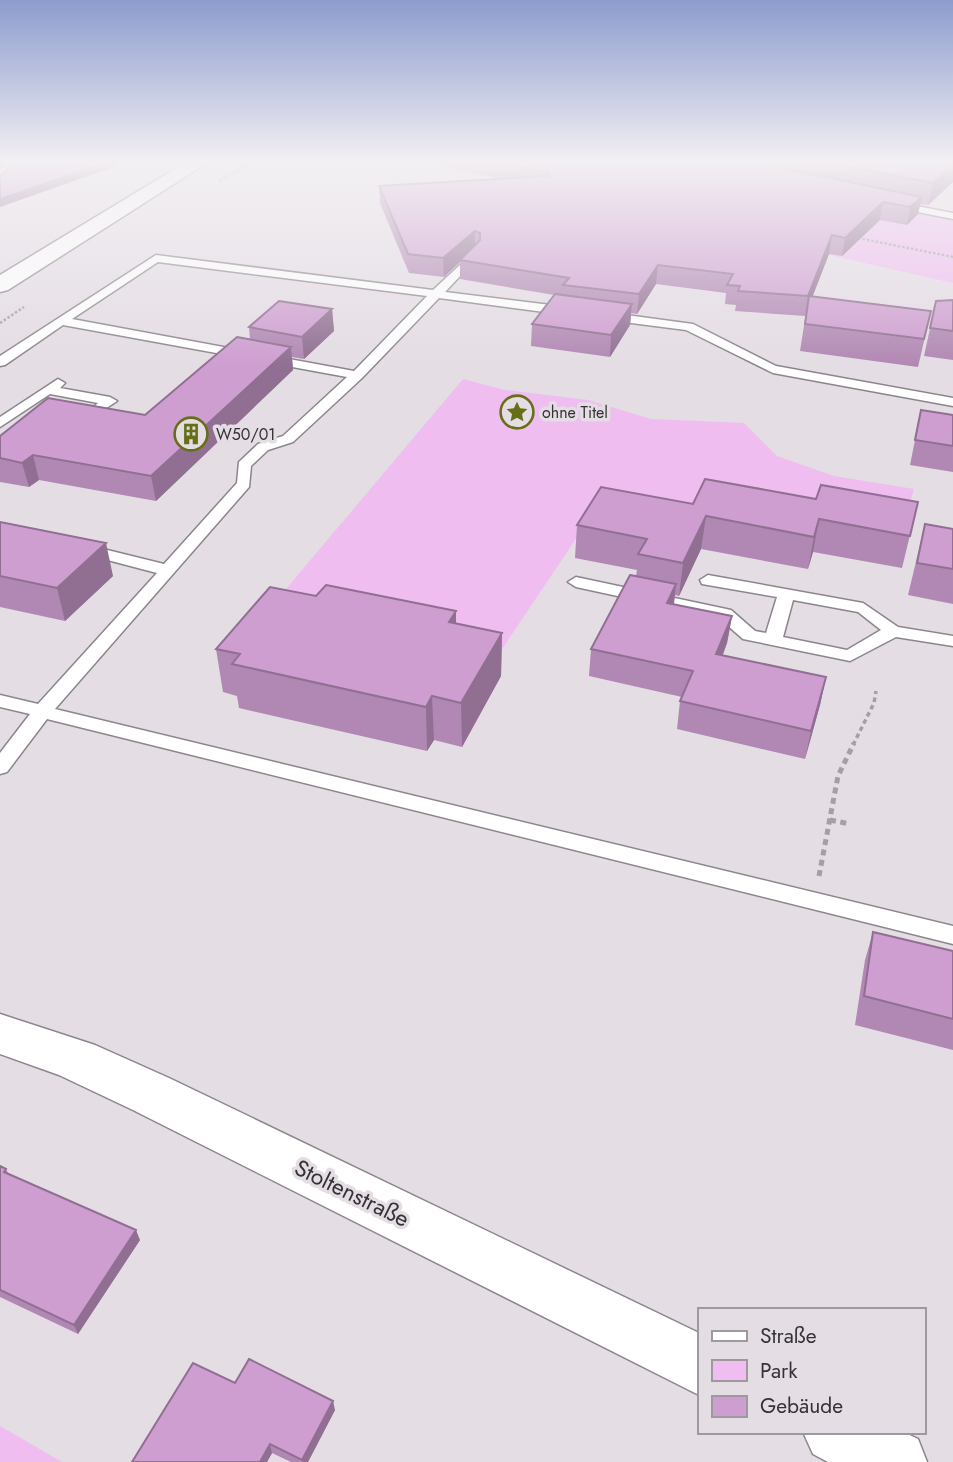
<svg xmlns="http://www.w3.org/2000/svg" width="953" height="1462" viewBox="0 0 953 1462" font-family="Jost,sans-serif">
<rect width="100%" height="100%" fill="#e4dde4"/>
<!-- green -->
<path fill="#efbdf0" d="M400,161H671L953,220V283L475,175Z
M463,379L505,390L588,400L651,419L744,423L777,456L834,476L914,489L907,513L717,504L598,506L496,658L270,608Z
M0,1426L62,1462H0Z"/>
<g fill="none" stroke-linecap="round" stroke-linejoin="round">
<defs>
<path id="service" d="M896,202L953,213V219L892,207Z
M474,252L478,253V257L445,292L567,307L573,311L567,315L439,298L362,378L293,442L268,450L251,466L249,487L55,709L953,926V944L47,719L7,772L0,774V753L30,714L0,707V695L38,704L157,573L77,552V546L83,544L164,564L237,483L239,462L258,444L283,436L347,377L63,325L5,365L0,366V356L156,255L433,290ZM158,262L427,296L354,371L72,319Z
M604,312L693,324L776,366L953,398V406L773,373L686,330L600,319L598,316Z
M58,379L65,383L60,388L110,397L117,401L96,415L89,411L98,403L50,394L0,427V417Z
M708,575L863,603L898,627L953,636V646L896,637L850,661L743,639L719,618L576,587L568,582L576,577L731,610L755,631L766,633L777,597L702,584L700,580ZM793,600L858,612L881,630L847,650L783,637Z"/>
<path id="minor" d="M0,1014L95,1045L169,1078L699,1333V1395L133,1110L59,1075L0,1054Z
M803,1432H903L918,1439L927,1462H828L813,1454Z"/>
<path id="motorway" d="M188,161H210L8,290L0,292V275Z"/>
</defs>
<!-- service casing -->
<use href="#service" stroke="#8c868c" stroke-width="3"/>
<!-- minor casing -->
<use href="#minor" stroke="#8c868c" stroke-width="3"/>
<!-- motorway casing -->
<use href="#motorway" stroke="#8c868c" stroke-width="3"/>
<!-- path-far2 -->
<path stroke="#a59fa5" stroke-width="2.5" stroke-dasharray="2.5 2" stroke-linecap="butt" d="M219,181L255,161
M858,238L953,257
M0,323L24,307"/>
<!-- path-far1 -->
<path stroke="#a59fa5" stroke-width="3.5" stroke-dasharray="4.5 3.5" stroke-linecap="butt" d="M853,745L874,703L876,691"/>
<!-- path -->
<path stroke="#a59fa5" stroke-width="5" stroke-dasharray="6 4.5" stroke-linecap="butt" d="M830,820L850,824
M819,876L838,776L854,743"/>
<!-- service -->
<use href="#service" fill="#fff" fill-rule="evenodd"/>
<!-- minor -->
<use href="#minor" fill="#fff" fill-rule="evenodd"/>
<!-- motorway -->
<use href="#motorway" fill="#fff" fill-rule="evenodd"/>
</g>
<!-- wall -->
<path fill="#b188b3" d="M421,161H953V182L928,205L920,204L918,214L907,225L880,220L842,256L829,254L812,297L931,311L918,367L800,351L806,313L805,316L735,311L736,305L725,304L726,293L656,284L637,314L631,313L630,325L610,357L531,346L532,324L554,295L460,279V262L444,277L409,273L380,203L379,186L501,179Z
M953,300V360L924,356L936,301Z
M332,309L334,331L304,359L292,357L293,370L156,501L39,480L29,487L0,482V436L145,415L250,340L249,327Z
M921,410L953,415V472L910,465Z
M918,502L902,568L813,552L808,569L701,549L679,596L675,595L674,604L732,616L727,643L723,655L826,677L820,705L805,759L677,729L680,701L682,697L589,676L591,649L636,576L637,570L575,558L577,525L693,504Z
M0,522L113,576L65,621L0,607Z
M925,524L953,529V604L908,595Z
M456,623L502,633L501,676L462,747L434,740L427,751L239,708L237,696L223,692L216,649Z
M873,932L953,951V1050L855,1025L865,960Z
M0,1166L6,1169L9,1175L140,1240L78,1334L0,1297Z
M235,1383L335,1410L308,1462H291L272,1453L267,1462H132Z"/>
<!-- shaded-wall -->
<path fill="#906f92" d="M1,161H9L0,170V162Z
M111,161H122L117,166L0,207V199Z
M953,165V182L928,205L933,183Z
M922,197L918,214L907,225L910,207Z
M883,202L880,220L842,256L845,238Z
M475,231V249L460,260V262L444,277L443,258Z
M832,235L829,254L807,311L809,296L805,316L808,296Z
M658,265L656,284L637,314L639,294Z
M632,304L630,325L610,357L611,335Z
M332,309L334,331L304,359L302,337Z
M291,347L293,370L156,501L151,476Z
M33,455L39,480L29,487L22,463Z
M706,516L701,549L679,596L683,563Z
M819,519L813,552L808,569L814,537Z
M106,543L113,576L65,621L57,588Z
M676,584L673,611L667,603Z
M456,611V654L449,622Z
M732,616L727,643L712,681L716,654Z
M502,633L501,676L462,747L461,703Z
M826,677L820,705L805,759L811,731Z
M432,696L434,740L427,751L426,707Z
M136,1230L140,1240L78,1334L74,1325Z
M333,1401L335,1410L308,1462H303L302,1460Z
M270,1444L272,1453L267,1462H260Z"/>
<!-- building -->
<path fill="#ce9ed0" stroke="#906f92" stroke-width="2" d="M18,161H111L0,199V176Z
M495,161H748L922,197L910,207L883,202L845,238L832,235L808,296L738,291L740,286L727,285L733,274L658,265L639,294L563,285L569,278L460,260L480,240V233L475,231L443,258L408,254L379,186L548,176V172Z
M820,161H953V165L933,183Z
M555,294L632,304L611,335L532,324Z
M809,296L931,311L924,339L805,324Z
M953,300V331L930,328L936,301Z
M279,301L332,309L302,337L249,327Z
M237,337L291,347L151,476L33,455L22,463L0,458V436L48,398L145,415Z
M921,410L953,415V446L915,440Z
M705,479L816,499L821,485L918,502L910,536L819,519L814,537L706,516L683,563L638,554L647,539L577,525L601,487L693,504Z
M0,522L106,543L57,588L0,576Z
M925,524L953,529V569L917,563Z
M630,575L676,584L667,603L732,616L716,654L826,677L811,731L680,701L693,671L591,649Z
M326,585L456,611L449,622L502,633L461,703L432,696L426,707L232,664L240,654L216,649L270,587L316,596Z
M873,932L953,951V1019L864,996Z
M0,1166L6,1169L4,1172L136,1230L74,1325L0,1290Z
M249,1359L333,1401L302,1460L270,1444L260,1462H132L193,1363L235,1383Z"/>
<!-- sky -->
<linearGradient id="sky" x2="0" y2="1"><stop stop-color="#8d9cce"/><stop offset="0.44" stop-color="#f3f0f3"/><stop offset="1" stop-color="#f3f0f3" stop-opacity="0"/></linearGradient>
<rect width="953" height="366" fill="url(#sky)"/>
<!-- icons -->
<defs>
<symbol id="sight-ring" viewBox="-11 -11 22 22"><circle r="9.5" fill="#e4dde4" stroke="#666f17" stroke-width="1.5"/><path d="M0-6L1.8-2.2L6-1.7L2.9 1.2L3.7 5.4L0 3.3L-3.7 5.4L-2.9 1.2L-6-1.7L-1.8-2.2Z" fill="#666f17"/></symbol>
<symbol id="building-ring" viewBox="-11 -11 22 22"><circle r="9.5" fill="#e4dde4" stroke="#666f17" stroke-width="1.5"/><path d="M-4-6H4V6H1V3H-1V6H-4ZM-2.5-4.3h1.7v1.8h-1.7ZM.8-4.3h1.7v1.8H.8ZM-2.5-1h1.7V.8h-1.7ZM.8-1h1.7V.8H.8Z" fill="#666f17"/></symbol>
</defs>
<g fill-rule="evenodd">
<use href="#sight-ring" x="498" y="393" width="38" height="38"/>
<use href="#building-ring" x="172" y="415" width="38" height="38"/>
</g>
<g text-anchor="middle" stroke-width="7" stroke-linejoin="round" paint-order="stroke">
<!-- far-poi labels -->
<g font-size="16" fill="#353235" stroke="#e4dde4" text-anchor="start">
<text x="542" y="418">ohne Titel</text>
<text x="216" y="440">W50/01</text>
</g>
<!-- near-street labels -->
<g font-size="23" fill="#353235" stroke="#e4dde4">
<text transform="translate(352 1193) rotate(26)" y="8">Stoltenstraße</text>
</g>
</g>
<!-- legend -->
<rect x="698" y="1308" width="228" height="126" fill="#e4dde4" stroke="#9e999e" stroke-width="2"/>
<rect x="712" y="1331" width="35" height="10" fill="#ffffff" stroke="#9e999e" stroke-width="2"/>
<text x="760" y="1343" font-size="21" fill="#353235">Straße</text>
<rect x="712" y="1360" width="35" height="21" fill="#efbdf0" stroke="#9e999e" stroke-width="2"/>
<text x="760" y="1378" font-size="21" fill="#353235">Park</text>
<rect x="712" y="1396" width="35" height="21" fill="#ce9ed0" stroke="#9e999e" stroke-width="2"/>
<text x="760" y="1413" font-size="21" fill="#353235">Gebäude</text>
</svg>
